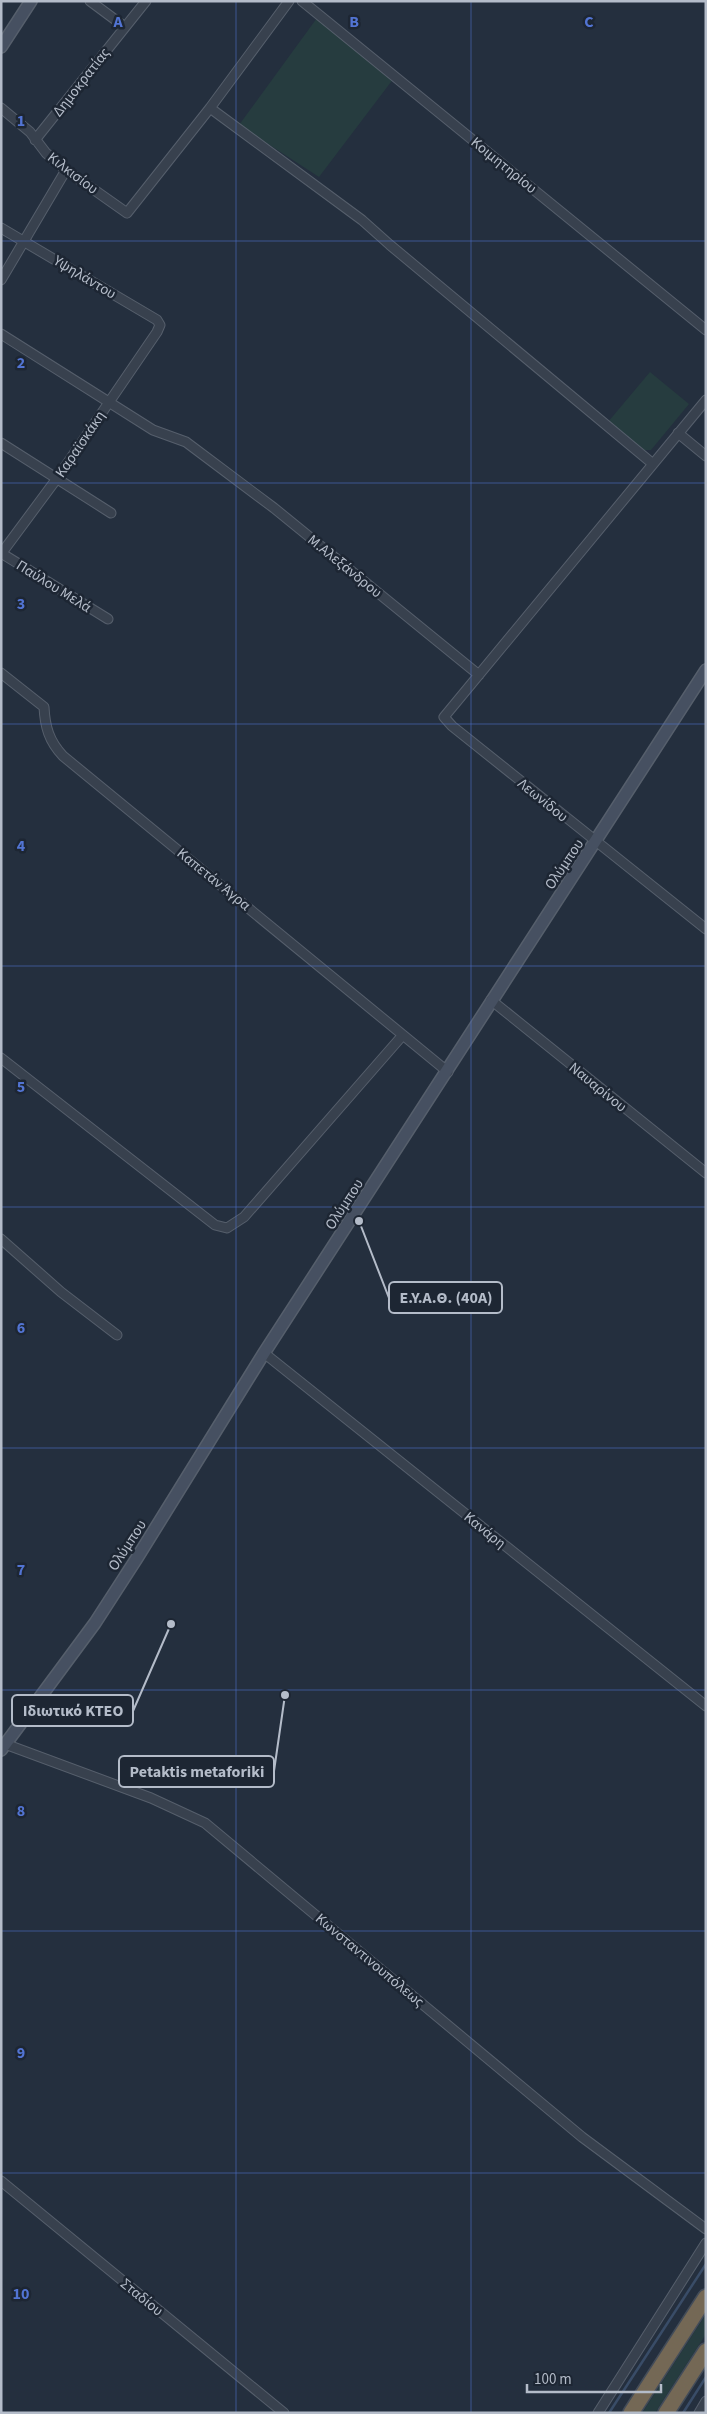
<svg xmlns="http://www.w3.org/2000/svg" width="707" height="2414" viewBox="0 0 707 2414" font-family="'Source Sans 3',sans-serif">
<rect width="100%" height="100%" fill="#242f3e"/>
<!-- green -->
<path fill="#263c3f" d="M317,18L394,78L319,177L239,125Z
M650,372L689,404L651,450H641L608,422Z
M706,2314V2334L655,2413H642Z"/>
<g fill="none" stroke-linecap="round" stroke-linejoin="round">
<!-- stream -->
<path stroke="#394c67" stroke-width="2.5" d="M609,2413L706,2264
M683,2413L706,2377"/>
<defs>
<path id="street" d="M90,1L125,27
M302,1L706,330
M1,108L30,132L46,153L66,170L127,213L210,108L289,1
M210,108L362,220L390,245L653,464
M35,140L146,1
M1,228L157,320L160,325L157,332L58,477L1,554
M1,280L66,170
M1,334L153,430L186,442L274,508L479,675
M706,400L444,717L452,726L706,929
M678,433L706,456
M1,443L111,513
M1,553L108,619
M1,673L44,707C45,727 49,741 63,756L448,1072
M491,1000L706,1173
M1,1058L215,1225L227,1228L244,1217L402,1036
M1,1239L61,1292L117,1335
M264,1353L706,1706
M5,1744L151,1798L205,1823L582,2137L706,2229
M1,2181L284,2413
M598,2413L706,2243
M699,2413L706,2401"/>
<path id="secondary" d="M1,47L31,1
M1,1750L95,1623L137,1558L264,1353L706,670"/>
<path id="highway" d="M631,2413L706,2297
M666,2413L706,2351"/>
</defs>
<!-- street casing -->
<use href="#street" stroke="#565f6c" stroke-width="11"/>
<!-- secondary casing -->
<use href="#secondary" stroke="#565f6c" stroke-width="14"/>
<!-- highway casing -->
<use href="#highway" stroke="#434c59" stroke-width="18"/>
<!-- street -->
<use href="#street" stroke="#38414e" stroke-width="9"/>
<!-- secondary -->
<use href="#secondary" stroke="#465061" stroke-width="11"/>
<!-- highway -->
<use href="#highway" stroke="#746855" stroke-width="15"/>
</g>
<!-- grid -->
<path fill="none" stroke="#5274d3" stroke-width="1" stroke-opacity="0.55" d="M236,1V2413M471,1V2413M1,241H706M1,483H706M1,724H706M1,966H706M1,1207H706M1,1448H706M1,1690H706M1,1931H706M1,2173H706"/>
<g text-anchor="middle" stroke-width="5" stroke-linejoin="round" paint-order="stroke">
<!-- street labels -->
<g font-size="15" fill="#b4bcc9" stroke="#1d2633">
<text transform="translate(81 82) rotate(-52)" y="5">Δημοκρατίας</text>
<text transform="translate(504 165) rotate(39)" y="5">Κοιμητηρίου</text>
<text transform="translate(73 173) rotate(37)" y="5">Κιλκισίου</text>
<text transform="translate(85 277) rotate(31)" y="5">Υψηλάντου</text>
<text transform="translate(80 444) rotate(-56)" y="5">Καραϊσκάκη</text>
<text transform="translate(345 566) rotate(39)" y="5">Μ.Αλεξάνδρου</text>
<text transform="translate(54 586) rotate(32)" y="5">Παύλου Μελά</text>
<text transform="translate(543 800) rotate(39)" y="5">Λεωνίδου</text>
<text transform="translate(564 864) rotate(-56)" y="5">Ολύμπου</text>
<text transform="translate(214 879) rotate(39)" y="5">Καπετάν Άγρα</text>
<text transform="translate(598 1087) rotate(39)" y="5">Ναυαρίνου</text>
<text transform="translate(344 1204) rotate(-57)" y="5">Ολύμπου</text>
<text transform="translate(485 1530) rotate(39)" y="5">Κανάρη</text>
<text transform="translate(127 1545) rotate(-57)" y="5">Ολύμπου</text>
<text transform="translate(370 1960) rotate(40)" y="5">Κωνσταντινουπόλεως</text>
<text transform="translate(142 2297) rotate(39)" y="5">Σταδίου</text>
</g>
</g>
<g font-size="16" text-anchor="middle" font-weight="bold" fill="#5274d3" stroke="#1d2633" stroke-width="5" stroke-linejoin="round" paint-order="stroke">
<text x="118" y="27">A</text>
<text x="354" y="27">B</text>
<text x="589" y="27">C</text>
<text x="21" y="126">1</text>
<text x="21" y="368">2</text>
<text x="21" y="609">3</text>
<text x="21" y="851">4</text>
<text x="21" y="1092">5</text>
<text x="21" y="1333">6</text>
<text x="21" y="1575">7</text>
<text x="21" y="1816">8</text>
<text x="21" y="2058">9</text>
<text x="21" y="2299">10</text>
</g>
<!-- callouts -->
<path fill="none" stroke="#b4bcc9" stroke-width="2" d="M359 1221L389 1298M171 1624L133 1711M285 1695L274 1771"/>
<g fill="#b4bcc9" stroke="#1d2633" stroke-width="2">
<circle cx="359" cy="1221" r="5"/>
<circle cx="171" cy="1624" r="5"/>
<circle cx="285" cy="1695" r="5"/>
</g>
<g fill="#1d2633" stroke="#b4bcc9" stroke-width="2">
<rect x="389" y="1282" width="113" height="31" rx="5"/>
<rect x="12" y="1695" width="121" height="31" rx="5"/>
<rect x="119" y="1756" width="155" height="31" rx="5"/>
</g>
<g font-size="16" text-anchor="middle" font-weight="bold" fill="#b4bcc9">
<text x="446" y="1303">Ε.Υ.Α.Θ. (40Α)</text>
<text x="73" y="1716">Ιδιωτικό ΚΤΕΟ</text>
<text x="197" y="1777">Petaktis metaforiki</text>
</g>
<!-- border -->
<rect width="707" height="2414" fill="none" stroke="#b4bcc9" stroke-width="5"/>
<!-- scale -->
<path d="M527 2384v8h134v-8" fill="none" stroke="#b4bcc9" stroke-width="2.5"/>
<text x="534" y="2384" font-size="15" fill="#b4bcc9" stroke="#1d2633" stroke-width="4" paint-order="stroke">100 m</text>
</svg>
